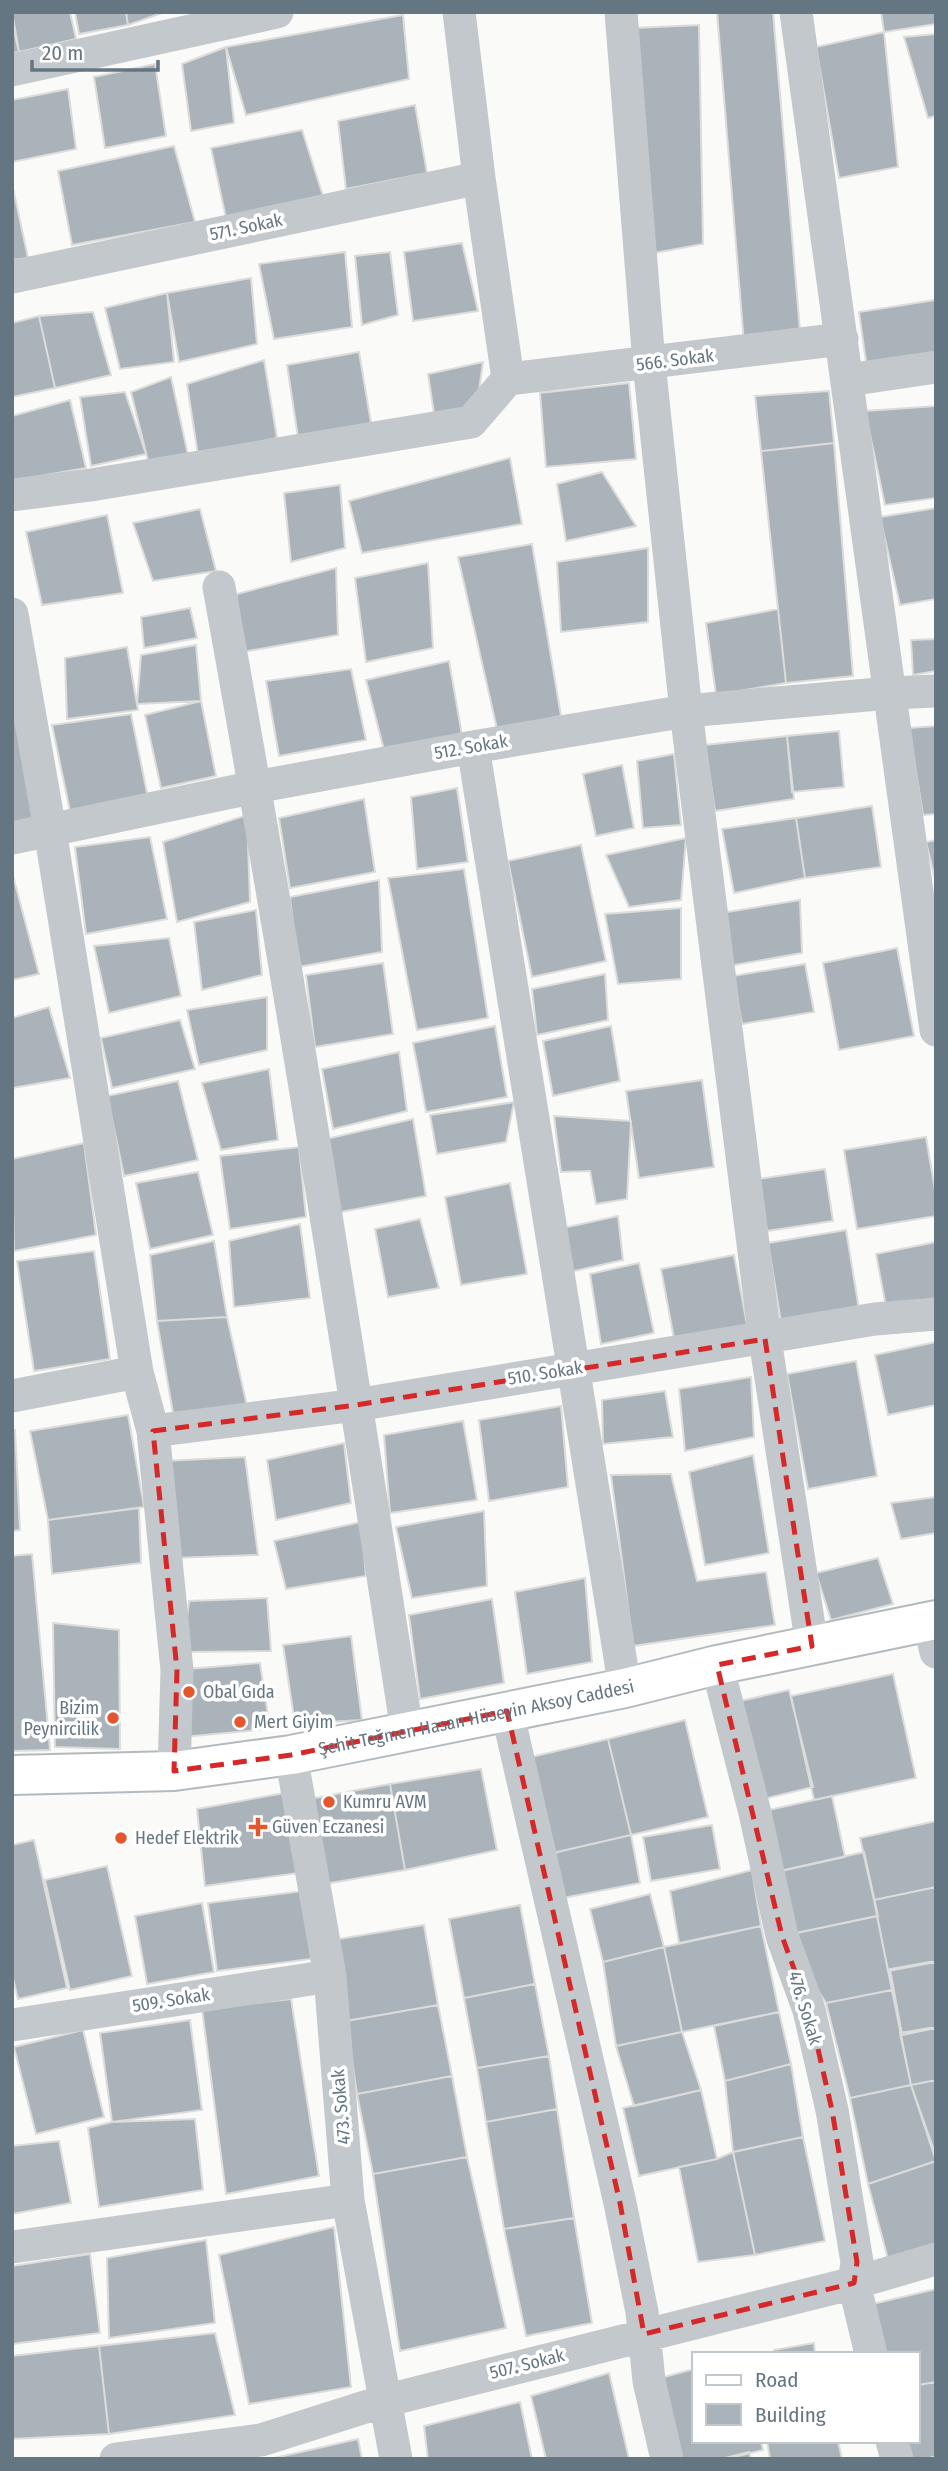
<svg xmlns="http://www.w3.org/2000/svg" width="948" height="2471" viewBox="0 0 948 2471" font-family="'Fira Sans Condensed',sans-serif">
<rect width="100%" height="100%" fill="#fafaf8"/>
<!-- building -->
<path fill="#aab3b9" stroke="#dcdcda" stroke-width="2" d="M12,12H70L76,39L19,52Z
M75,12H126L128,25L79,34Z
M126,12H165L128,25Z
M717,12H773L800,331L744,343Z
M881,12H936V24L884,32Z
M403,15L409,79L246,115L226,47Z
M12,22L19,52L12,53Z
M699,25L703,244L654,253L635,28Z
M884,32L898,167L839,178L816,47Z
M936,34V116L928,118L904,37Z
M226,47L234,123L191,131L182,64Z
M155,64L166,136L105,148L94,77Z
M68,89L76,149L12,162V100Z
M415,105L427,173L346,189L338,121Z
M302,130L323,196L226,218L211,148Z
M174,146L195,222L72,245L58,171Z
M13,188L28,258L12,260Z
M462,243L478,311L413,321L404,252Z
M345,252L352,327L274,339L259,264Z
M390,252L398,315L362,325L355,256Z
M251,278L257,344L179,362L167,293Z
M167,293L174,362L120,369L105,308Z
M935,300L936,355L866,362L859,312Z
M93,312L111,375L55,388L39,316Z
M39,316L55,388L12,397V323Z
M359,352L371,423L298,437L287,365Z
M264,360L277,438L198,455L187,384Z
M483,362L477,405L435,420L428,374Z
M171,377L188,455L148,461L131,392Z
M629,383L636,459L546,467L540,393Z
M829,391L834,443L761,451L755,396Z
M125,392L146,454L91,466L80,397Z
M70,400L86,468L12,481V416Z
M936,406V498L885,505L865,411Z
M834,443L853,676L786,683L761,451Z
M510,458L522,524L362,553L349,501Z
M602,472L636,526L566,541L557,484Z
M340,485L345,548L291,562L284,493Z
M936,508V599L900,605L880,517Z
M200,509L216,571L153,581L133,523Z
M107,515L123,593L42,605L26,532Z
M532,544L561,716L497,729L458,557Z
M648,548V622L561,632L557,562Z
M428,563L433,648L366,662L355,578Z
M336,568L338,635L231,654L237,594Z
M190,608L197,638L144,648L141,617Z
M778,609L786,683L716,695L706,623Z
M936,639V671L913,675L911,640Z
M196,645L201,701L137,704L141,655Z
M127,647L138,710L67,719L65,658Z
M449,661L462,735L384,750L366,680Z
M351,669L366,740L279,756L266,681Z
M12,684L37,820L12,824Z
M201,701L216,776L161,788L145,715Z
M131,714L148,798L70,811L52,725Z
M936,726V814L923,815L909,728Z
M839,731L844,787L792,792L787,736Z
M787,736L794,799L715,811L705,745Z
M674,754L681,825L643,828L637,761Z
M622,765L634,828L596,836L583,774Z
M457,788L468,862L417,869L411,797Z
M364,799L375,872L290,888L279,818Z
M872,806L881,867L805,878L796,818Z
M247,815L250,902L177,922L163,842Z
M796,818L805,878L734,893L722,829Z
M150,837L167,919L86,934L75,847Z
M686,838L681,900L629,907L606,855Z
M936,840V883L926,842Z
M581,845L606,961L532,977L508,861Z
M464,869L488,1018L417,1030L388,878Z
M12,872L39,974L12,980Z
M379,880L382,952L298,967L290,897Z
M800,900L802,953L729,966L721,913Z
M681,908V979L618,984L605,914Z
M256,910L262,975L202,990L194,922Z
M169,938L181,996L109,1013L94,946Z
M897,948L914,1036L839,1050L823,963Z
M383,963L393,1034L315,1047L306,975Z
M805,964L814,1012L742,1024L733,976Z
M605,974L608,1020L537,1035L532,989Z
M267,997V1050L199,1065L187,1010Z
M49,1007L70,1078L12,1088V1018Z
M180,1020L195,1069L112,1088L101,1038Z
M495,1026L507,1097L426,1112L413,1043Z
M611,1026L620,1081L553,1096L543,1041Z
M399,1052L407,1111L333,1129L322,1069Z
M269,1069L278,1140L221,1150L202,1083Z
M702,1080L714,1167L639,1178L626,1091Z
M178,1081L198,1160L124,1176L107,1096Z
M514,1102L506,1142L437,1154L430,1115Z
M554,1116L631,1121L627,1199L596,1204L590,1171L561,1172Z
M413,1119L426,1196L330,1214L326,1139Z
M926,1137L936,1196V1216L857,1229L844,1150Z
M84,1143L96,1235L14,1251L12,1159Z
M299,1147L306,1217L230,1229L220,1156Z
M825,1169L833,1221L767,1231L759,1179Z
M198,1172L213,1235L150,1249L136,1183Z
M510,1183L527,1274L461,1285L445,1197Z
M618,1216L623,1260L570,1272L563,1228Z
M420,1219L439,1288L388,1297L375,1229Z
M300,1224L310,1298L234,1307L229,1241Z
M846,1230L859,1309L781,1322L768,1243Z
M214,1241L227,1317L157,1321L150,1255Z
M936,1242V1302L887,1312L876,1254Z
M94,1251L110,1359L34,1371L17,1261Z
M734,1255L748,1330L675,1344L661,1269Z
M639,1263L654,1333L601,1344L590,1274Z
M227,1317L247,1406L173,1413L157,1321Z
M936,1342V1405L888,1415L875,1355Z
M856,1361L877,1476L808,1489L787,1374Z
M751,1377L754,1437L685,1451L679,1389Z
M665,1391L673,1437L603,1444L602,1400Z
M561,1406L568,1487L489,1501L479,1420Z
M128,1415L144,1507L48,1520L30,1431Z
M463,1421L477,1500L390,1513L384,1435Z
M12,1430H15L20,1530L12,1531Z
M344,1443L351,1503L276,1520L267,1460Z
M753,1455L769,1553L705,1565L689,1472Z
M245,1457L258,1555L173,1558L163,1461Z
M671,1474L697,1581L766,1572L775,1625L633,1646L611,1475Z
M936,1497V1533L901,1539L891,1503Z
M139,1508L141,1563L52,1574L48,1520Z
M484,1511L487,1586L412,1598L396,1527Z
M361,1522L366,1576L286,1589L274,1541Z
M32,1554L50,1750L12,1751V1556Z
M878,1558L893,1604L831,1620L816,1573Z
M585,1578L592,1662L527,1674L515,1592Z
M267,1598L271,1651L183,1652L189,1601Z
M492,1599L504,1683L420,1699L409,1615Z
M53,1623L119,1630L120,1749L55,1747Z
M351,1636L362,1720L295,1724L283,1645Z
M260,1663L270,1729L183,1737L177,1670Z
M893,1674L916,1778L814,1800L791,1696Z
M789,1690L813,1787L751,1802L727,1704Z
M685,1720L708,1817L631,1835L608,1739Z
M608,1739L631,1835L553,1853L531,1757Z
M481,1769L497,1850L405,1870L390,1784Z
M390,1784L405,1870L319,1885L304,1800Z
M290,1792L305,1872L205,1886L197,1809Z
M832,1796L845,1857L767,1874L755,1813Z
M936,1821V1887L874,1900L860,1838Z
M712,1825L720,1869L651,1881L643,1837Z
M631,1835L640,1883L563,1898L553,1853Z
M34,1840L67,1988L18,1999L12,1974V1845Z
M864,1852L878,1916L782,1936L767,1874Z
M107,1866L132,1976L70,1990L45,1880Z
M752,1870L761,1926L679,1943L670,1891Z
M936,1887V1962L888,1971L874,1900Z
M310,1890L318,1958L217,1971L208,1903Z
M650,1894L664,1947L603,1962L590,1909Z
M202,1903L214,1972L147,1984L135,1916Z
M520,1905L535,1984L464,1998L449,1919Z
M877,1916L892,1990L826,2003L782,1936Z
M424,1925L438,2005L346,2021L332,1940Z
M761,1926L779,2012L682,2032L664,1947Z
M664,1947L682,2032L616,2046L603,1962Z
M936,1961V2028L902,2035L890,1969Z
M535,1984L549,2056L477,2068L464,1998Z
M892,1990L911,2085L850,2098L826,2003Z
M291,1999L319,2176L226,2194L202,2009Z
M438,2005L452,2076L357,2094L346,2021Z
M779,2012L791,2064L725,2081L714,2026Z
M190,2020L202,2110L112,2122L100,2033Z
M936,2027V2080L911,2085L900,2033Z
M83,2030L104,2117L36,2134L14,2047Z
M682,2032L701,2090L634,2106L616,2046Z
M549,2056L557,2109L486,2122L477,2068Z
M791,2064L803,2137L733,2152L725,2081Z
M452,2076L467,2157L373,2174L357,2094Z
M936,2080V2156L911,2085Z
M911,2085L936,2161L868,2184L850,2098Z
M701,2090L717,2159L639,2176L623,2108Z
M557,2109L574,2218L504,2229L486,2122Z
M195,2119L203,2190L99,2207L88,2128L112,2122Z
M803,2137L825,2241L755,2255L733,2152Z
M59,2141L71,2203L12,2214V2146Z
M733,2152L755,2255L698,2262L679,2167L717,2159Z
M467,2157L506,2328L400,2351L373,2174Z
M936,2161V2248L888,2259L868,2184Z
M574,2218L592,2323L526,2336L504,2229Z
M334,2227L351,2387L249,2404L219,2255Z
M206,2240L215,2323L109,2338L107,2258Z
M90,2254L100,2333L12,2344V2266Z
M936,2289V2382L918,2385V2354H871L860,2307Z
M215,2333L235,2415L109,2434L99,2346Z
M814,2343L815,2354H774V2350Z
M99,2346L109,2434L12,2439V2356Z
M694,2369V2441H761L763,2450L726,2459H667L649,2381Z
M609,2373L629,2459H546L531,2396Z
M936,2382V2456L926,2459H897L892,2441H918V2385Z
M520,2402L532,2459H428L424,2426Z
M358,2439L362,2459H270Z
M767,2441H838L842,2459H770Z
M749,2452L751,2459H721Z"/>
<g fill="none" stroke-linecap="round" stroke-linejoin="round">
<defs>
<g id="secondary">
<path id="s1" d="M12,1775L174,1771L291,1755L625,1688L717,1665L936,1620"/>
</g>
</defs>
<!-- secondary casing -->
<use href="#secondary" stroke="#b3babf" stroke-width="42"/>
<!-- street -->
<path stroke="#c3c8cc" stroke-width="33" d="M621,12L649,363L686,711L765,1339L812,1646
M796,12L936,1030
M12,70L277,12
M12,277L479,178
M508,379L842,339
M848,380L936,367
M12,495L91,485L471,422L508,379L479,178L459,12
M219,587C288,968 348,1349 407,1731
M12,614L50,830L137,1372L153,1431L177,1670L174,1771
M473,747L625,1688
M12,838L255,787L473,747L686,711L890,693L936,691
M12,1396L137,1372
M153,1431L356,1405L875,1319L936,1314
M929,1621L936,1652
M717,1665L755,1813L782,1936L809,2010L832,2110L857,2262L854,2283L871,2354
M507,1711L620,2203L642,2312L649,2381L667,2459
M291,1755L330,1976L348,2200L396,2459
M12,2025L330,1976
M12,2247L348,2200
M892,2441L897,2459
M116,2459L261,2440L384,2401L854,2283L936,2259"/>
<!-- secondary -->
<use href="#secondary" stroke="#fff" stroke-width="38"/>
</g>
<!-- marked area -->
<path fill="none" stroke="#d62828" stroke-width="5" stroke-dasharray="14 9" stroke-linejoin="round" d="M765,1339L812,1646L717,1665L782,1936L809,2010L832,2110L857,2262L854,2283L644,2334L620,2203L507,1711L291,1755L174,1771L177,1670L153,1431L356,1405Z"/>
<!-- markers -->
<g fill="#e4572e" stroke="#fff" stroke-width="2.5">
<circle cx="189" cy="1692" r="7"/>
<circle cx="113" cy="1718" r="7"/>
<circle cx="240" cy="1722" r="7"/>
<circle cx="329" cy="1802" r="7"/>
<path d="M254.5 1816.5h7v7h7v7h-7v7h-7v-7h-7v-7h7z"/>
<circle cx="121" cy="1838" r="7"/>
</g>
<g text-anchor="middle" stroke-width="7" stroke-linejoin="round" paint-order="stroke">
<!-- street labels -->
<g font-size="18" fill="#657683" stroke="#fff">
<text transform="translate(246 227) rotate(-12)" y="6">571. Sokak</text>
<text transform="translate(675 360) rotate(-7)" y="6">566. Sokak</text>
<text transform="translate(471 747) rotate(-10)" y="6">512. Sokak</text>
<text transform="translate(545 1373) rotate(-9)" y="6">510. Sokak</text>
<text dy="6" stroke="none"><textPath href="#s1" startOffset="469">Şehit Teğmen Hasan Hüseyin Aksoy Caddesi</textPath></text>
<text transform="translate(171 2000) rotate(-9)" y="6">509. Sokak</text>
<text transform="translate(805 2008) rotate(73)" y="6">476. Sokak</text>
<text transform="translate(341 2107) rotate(-95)" y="6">473. Sokak</text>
<text transform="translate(527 2364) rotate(-14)" y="6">507. Sokak</text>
</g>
<!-- poi labels -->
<g font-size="18" fill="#657683" stroke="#fff" text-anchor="start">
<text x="203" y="1698">Obal Gıda</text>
<text x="99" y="1714" text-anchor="end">Bizim<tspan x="99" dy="21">Peynircilik</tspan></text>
<text x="254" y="1728">Mert Giyim</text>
<text x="343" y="1808">Kumru AVM</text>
<text x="272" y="1833">Güven Eczanesi</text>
<text x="135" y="1844">Hedef Elektrik</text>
</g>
</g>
<!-- border -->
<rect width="948" height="2471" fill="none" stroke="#657683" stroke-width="28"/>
<!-- legend -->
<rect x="692" y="2352" width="228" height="91" fill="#ffffff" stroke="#c1c8cd" stroke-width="2"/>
<rect x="706" y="2375" width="35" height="10" fill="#ffffff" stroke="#c1c8cd" stroke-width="2"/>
<text x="755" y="2387" font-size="21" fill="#657683">Road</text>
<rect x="706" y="2404" width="35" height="21" fill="#aab3b9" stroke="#c1c8cd" stroke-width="2"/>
<text x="755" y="2422" font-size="21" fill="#657683">Building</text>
<!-- scale -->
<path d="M32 60v10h126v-10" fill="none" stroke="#657683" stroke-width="3.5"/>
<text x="42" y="60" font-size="21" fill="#657683" stroke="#ffffff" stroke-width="5" paint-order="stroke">20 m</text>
</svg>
